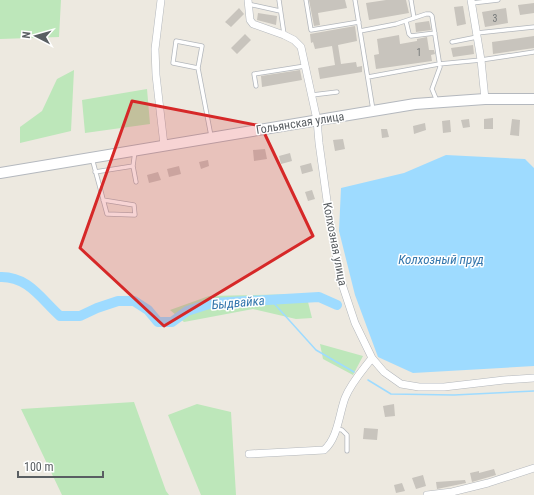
<svg xmlns="http://www.w3.org/2000/svg" width="534" height="495" viewBox="0 0 534 495" font-family="'Roboto Condensed',sans-serif">
<rect width="100%" height="100%" fill="#ede9e0"/>
<!-- green -->
<path fill="#bde7ba" d="M0,0H61L59,37L0,39Z
M74,70L71,131L20,143V127L42,111L57,79Z
M147,89L150,124L85,133L82,100Z
M306,294L312,318L296,319L253,309L184,322L170,310L209,296Z
M320,344L363,356L353,375L323,359Z
M134,402L166,491L169,495H62L21,409Z
M197,404L231,412L236,495H201L168,415Z"/>
<!-- water -->
<path fill="#9edbff" d="M446,155L525,159L534,168V366L413,373L378,357L355,295L339,231L341,188L404,173Z"/>
<g fill="none" stroke-linecap="round" stroke-linejoin="round">
<!-- stream -->
<path stroke="#9edbff" stroke-width="1.5" d="M271,300L316,350L354,372
M368,380L391,394L454,395L534,391"/>
<!-- river -->
<path stroke="#9edbff" stroke-width="10" d="M0,277C28,276 41,299 60,316H80L97,308L118,301H134L148,310L158,322H172L187,311L212,303L319,297L337,305"/>
</g>
<!-- building -->
<path fill="#c8c4bd" d="M309,0H345L347,8L318,13L320,25L314,26Z
M386,0H406L409,13L369,20L366,3Z
M534,3V13L520,15L518,5Z
M463,6L466,24L457,26L454,7Z
M239,8L244,14L231,27L225,22Z
M506,8L508,23L485,27L482,12Z
M258,13L277,16L276,25L257,20Z
M429,21L431,30L416,32L415,23Z
M355,26L357,41L338,45L341,64L356,62L357,67L362,66V72L320,79L318,68L335,65L332,46L315,49L313,42L311,43L310,34Z
M245,34L251,40L237,54L231,48Z
M399,35L400,44L417,41V39L427,37L429,50H434L435,54L431,55L432,61L376,69L374,55L379,54L377,39Z
M534,36V48L493,54L492,42Z
M473,45L474,54L453,57L451,48Z
M300,70L302,80L262,87L261,76Z
M493,118V129H484V119Z
M469,119L470,127L463,128L461,120Z
M512,119L520,120L519,136L510,135Z
M450,120L451,132L443,133L442,121Z
M425,123L426,130L414,134L413,126Z
M381,129H387L389,137L382,138Z
M343,139L345,149L335,151L333,140Z
M265,149L267,159L254,161L253,150Z
M290,153L292,161L281,164L279,156Z
M208,160L209,166L201,169L199,162Z
M311,163L313,171L302,174L300,166Z
M179,166L181,174L169,177L167,169Z
M158,172L161,180L149,183L147,175Z
M312,190L315,199L308,201L305,192Z
M394,404L395,416L385,417L383,406Z
M364,428L378,429L377,440L363,439Z
M494,469L496,475L472,482L470,473L479,471V473Z
M423,475L426,486L416,489L412,478Z
M465,480L466,483L437,489L436,482Z
M402,483L405,491L396,493L394,485Z"/>
<g fill="none" stroke-linecap="round" stroke-linejoin="round">
<defs>
<path id="service" d="M279,0L284,34
M306,0L311,30L359,22
M355,0L373,110
M411,0L414,18
M472,3L498,0
M248,4L280,11
M406,21L409,34L411,36L435,33
M360,31L396,24L426,14H430L432,16L440,67L432,89L437,101
M477,33L534,27
M452,42L477,37
M198,68L173,63L176,41L202,46L198,68L211,136
M368,77L439,64L481,60L534,52
M256,86L254,74L305,66
M312,95L337,92
M135,151L133,166L136,182
M92,158C97,177 102,195 107,214L135,215L134,205L103,200
M95,172L133,166
M337,429L342,430L347,435V451"/>
<path id="minor" d="M161,0L155,49L156,75L164,145
M248,0L250,20L253,24L284,35L294,40L301,47L317,120L319,143L329,215L341,281L355,323L372,358L384,372L401,384L419,387H444L504,380L534,378
M471,0L481,60L485,99
M249,454L324,450C338,438 339,414 345,398C351,383 362,371 372,358
M427,495L452,492L488,483L534,468"/>
<path id="secondary" d="M0,173L415,104L485,99H534"/>
</defs>
<!-- service casing -->
<use href="#service" stroke="#b3b7bc" stroke-width="5"/>
<!-- minor casing -->
<use href="#minor" stroke="#b3b7bc" stroke-width="8"/>
<!-- secondary casing -->
<use href="#secondary" stroke="#b4b8be" stroke-width="12"/>
<!-- service -->
<use href="#service" stroke="#fff" stroke-width="3.5"/>
<!-- minor -->
<use href="#minor" stroke="#fff" stroke-width="7"/>
<!-- secondary -->
<use href="#secondary" stroke="#fff" stroke-width="10"/>
</g>
<!-- marked area -->
<path fill="#d62828" fill-opacity="0.2" stroke="#d62828" stroke-width="3" stroke-linejoin="round" d="M132,101L261,126L313,236L164,326L80,248Z"/>
<g text-anchor="middle" stroke-width="3" stroke-linejoin="round" paint-order="stroke">
<!-- number labels -->
<g font-size="10" fill="#757879">
<text x="495" y="22">3</text>
<text x="419" y="56">1</text>
</g>
<!-- street labels -->
<g font-size="12" fill="#595e62" stroke="#fff">
<text transform="translate(300 123) rotate(-9)" y="4">Гольянская улица</text>
<text transform="translate(335 244) rotate(79)" y="4">Колхозная улица</text>
</g>
<!-- water labels -->
<g font-size="13" font-style="italic" fill="#3477ad" stroke="#fff">
<text x="441" y="264">Колхозный пруд</text>
<text transform="translate(238 302) rotate(-5)" y="5">Быдвайка</text>
</g>
</g>
<!-- north arrow -->
<g transform="translate(36 36) rotate(276)" stroke="#ffffff" stroke-width="3" paint-order="stroke">
<path d="M0-3L7 15L0 10L-7 15Z" fill="#595e62"/>
<text y="-6" font-size="11" font-weight="bold" text-anchor="middle" fill="#595e62">N</text>
</g>
<!-- scale -->
<path d="M18 471v6h85v-6" fill="none" stroke="#595e62" stroke-width="2"/>
<text x="24" y="471" font-size="12" fill="#595e62" stroke="#ffffff" stroke-width="3" paint-order="stroke">100 m</text>
</svg>
